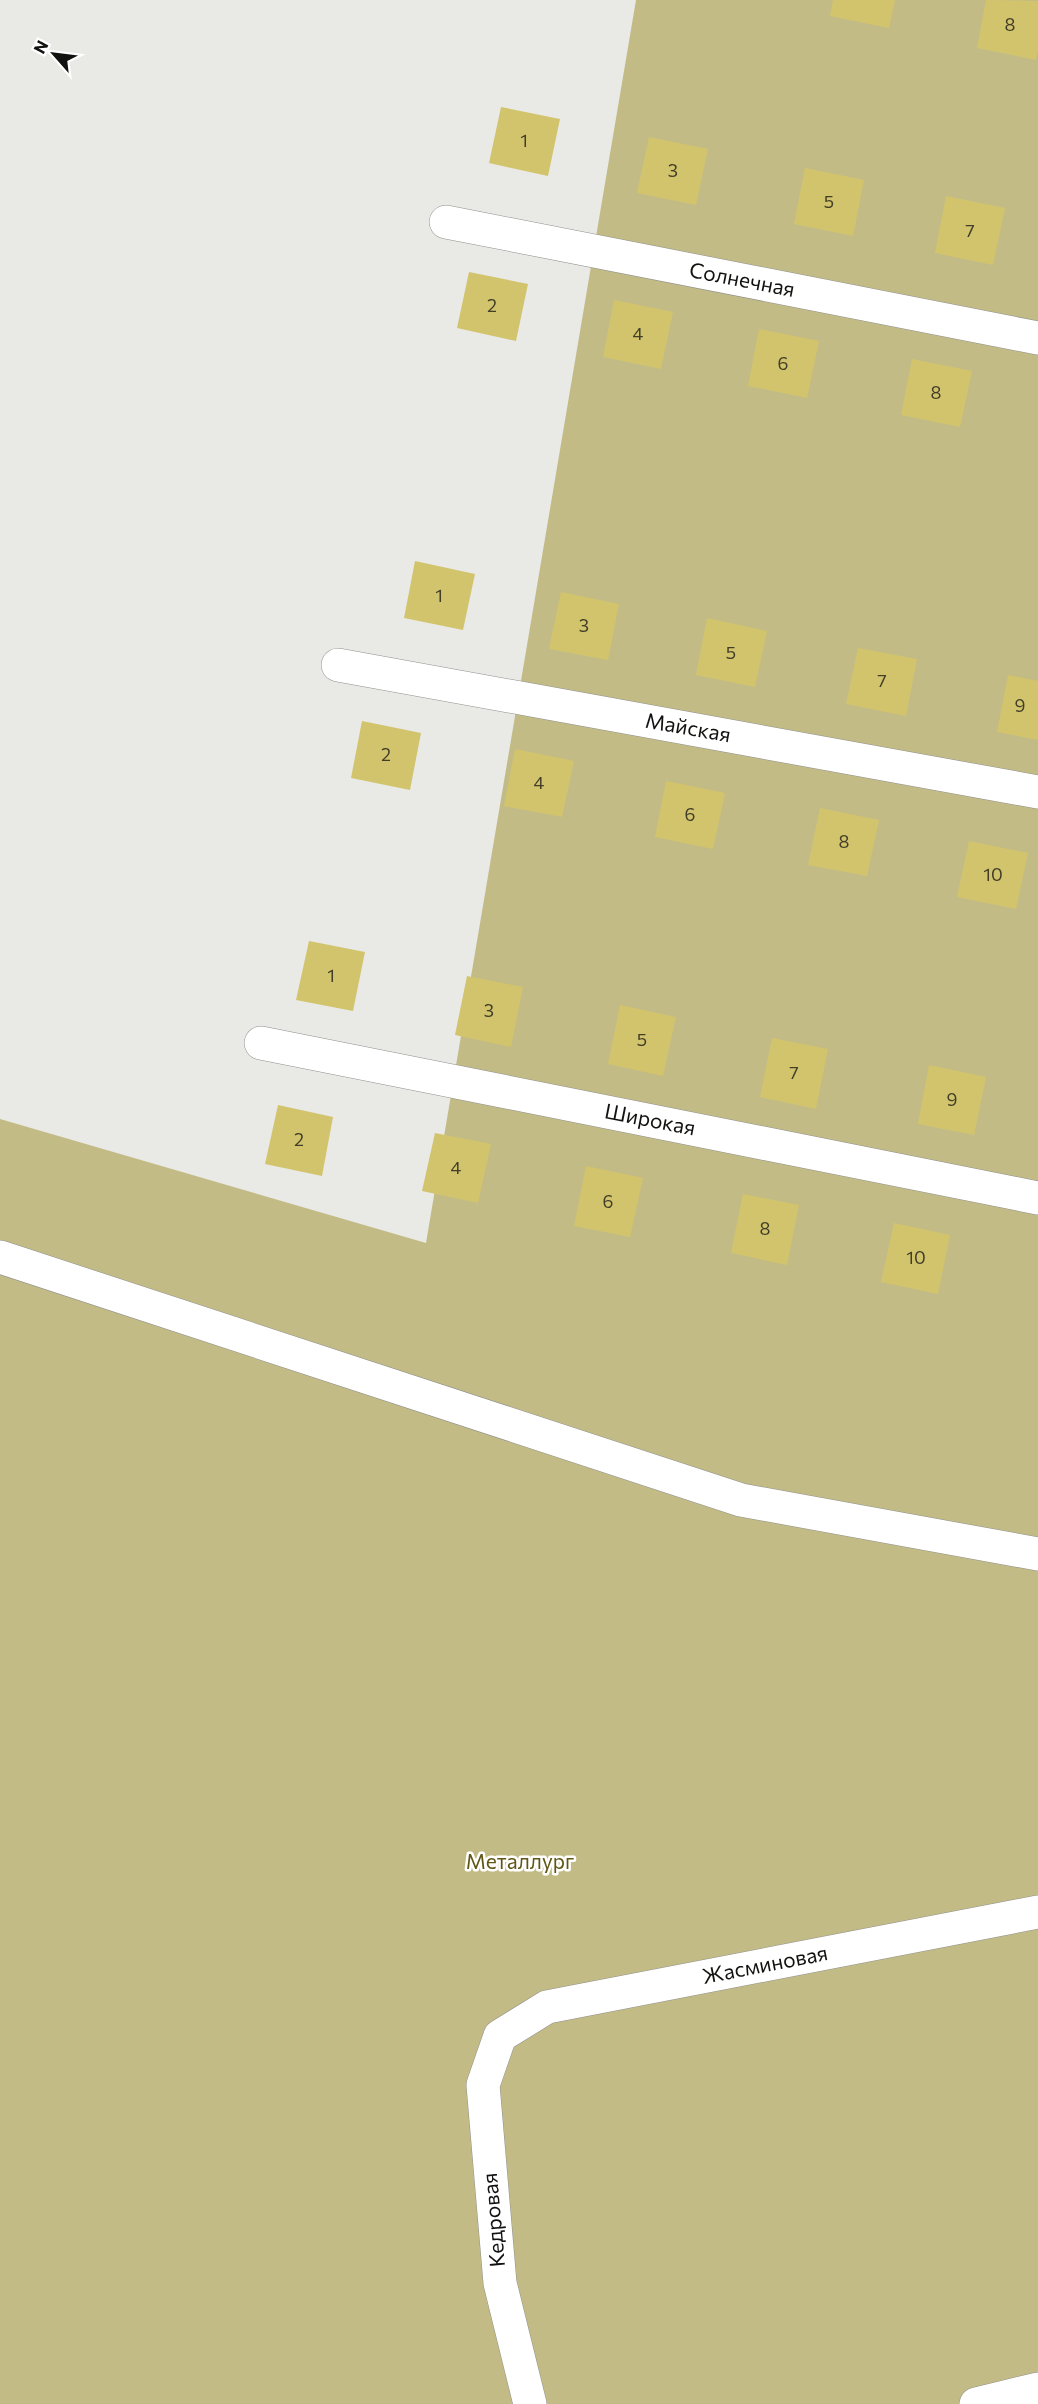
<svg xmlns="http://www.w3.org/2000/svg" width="1038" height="2404" viewBox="0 0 1038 2404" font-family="Commissioner,sans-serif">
<rect width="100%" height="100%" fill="#e9e9e5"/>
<!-- green -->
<path fill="#c3bb86" d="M636,0H1038V2404H0V1119L426,1243Z"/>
<!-- building -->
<path fill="#d2c46d" d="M833,0H895L889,28L830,16Z
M986,0L1038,1V49L1036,60L977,48Z
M501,107L560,119L548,176L489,163Z
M649,137L708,149L696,205L637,193Z
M805,168L864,180L853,236L794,224Z
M946,196L1005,208L993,265L935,253Z
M469,272L528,284L516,341L457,328Z
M614,300L673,312L661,369L603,357Z
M759,329L819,341L807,398L748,386Z
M912,359L972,371L960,427L901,415Z
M415,561L475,574L463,630L404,618Z
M561,592L619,604L608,660L549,649Z
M707,618L767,631L755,687L696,675Z
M858,648L917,659L906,716L846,704Z
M1008,675L1038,681V740L997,732Z
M362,721L421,733L410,790L351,778Z
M515,749L574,761L562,817L504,806Z
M666,781L725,793L713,849L655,837Z
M820,808L879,820L867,876L808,865Z
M969,841L1028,853L1016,909L957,897Z
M309,941L365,952L353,1011L296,1000Z
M467,976L523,987L511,1047L455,1035Z
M620,1005L676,1017L663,1076L608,1064Z
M772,1038L828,1049L816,1109L760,1097Z
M929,1065L986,1077L974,1135L918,1124Z
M278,1105L333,1117L322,1176L265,1164Z
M435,1133L491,1144L478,1203L422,1191Z
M586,1166L643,1178L630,1237L574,1226Z
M743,1194L799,1205L787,1265L731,1253Z
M894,1223L950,1235L938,1294L881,1282Z"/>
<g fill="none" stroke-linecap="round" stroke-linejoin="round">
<defs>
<path id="minor" d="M446,222L1038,338
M338,665L1038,792
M261,1043L1038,1198
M0,1257L741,1500L1038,1554
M530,2404L500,2283L483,2085L500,2036L547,2007L1038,1912
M976,2404L1038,2389"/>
</defs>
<!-- minor casing -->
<use href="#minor" stroke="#90908c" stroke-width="34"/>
<!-- minor -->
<use href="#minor" stroke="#fff" stroke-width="33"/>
</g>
<g text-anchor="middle" stroke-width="5" stroke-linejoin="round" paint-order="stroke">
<!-- number labels -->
<g font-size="18" fill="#423e27">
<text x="1010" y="31">8</text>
<text x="524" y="147">1</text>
<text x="673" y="177">3</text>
<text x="829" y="208">5</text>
<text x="970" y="237">7</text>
<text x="492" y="312">2</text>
<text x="638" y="340">4</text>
<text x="783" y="370">6</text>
<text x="936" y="399">8</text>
<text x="439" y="602">1</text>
<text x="584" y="632">3</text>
<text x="731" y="659">5</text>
<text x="882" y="687">7</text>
<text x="1020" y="712">9</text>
<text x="386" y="761">2</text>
<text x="539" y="789">4</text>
<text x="690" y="821">6</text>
<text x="844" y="848">8</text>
<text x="993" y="881">10</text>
<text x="331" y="982">1</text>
<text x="489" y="1017">3</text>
<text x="642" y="1046">5</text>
<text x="794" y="1079">7</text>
<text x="952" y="1106">9</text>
<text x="299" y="1146">2</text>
<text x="456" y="1174">4</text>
<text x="608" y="1208">6</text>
<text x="765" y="1235">8</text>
<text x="916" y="1264">10</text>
</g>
<!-- street labels -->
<g font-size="21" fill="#121210" stroke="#fff">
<text transform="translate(742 280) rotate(11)" y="7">Солнечная</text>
<text transform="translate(688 728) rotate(10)" y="7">Майская</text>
<text transform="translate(650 1120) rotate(11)" y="7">Широкая</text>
<text transform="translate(765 1965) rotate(-11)" y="7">Жасминовая</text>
<text transform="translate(494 2220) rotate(-95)" y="7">Кедровая</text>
</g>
<!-- park labels -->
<g font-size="21" fill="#615715" stroke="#fff">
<text x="520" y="1869">Металлург</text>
</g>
</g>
<!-- north arrow -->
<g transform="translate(54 54) rotate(298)" stroke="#ffffff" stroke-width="4.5" paint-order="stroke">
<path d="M0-4.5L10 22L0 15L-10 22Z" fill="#121210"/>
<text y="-9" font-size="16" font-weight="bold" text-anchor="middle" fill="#121210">N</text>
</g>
</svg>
